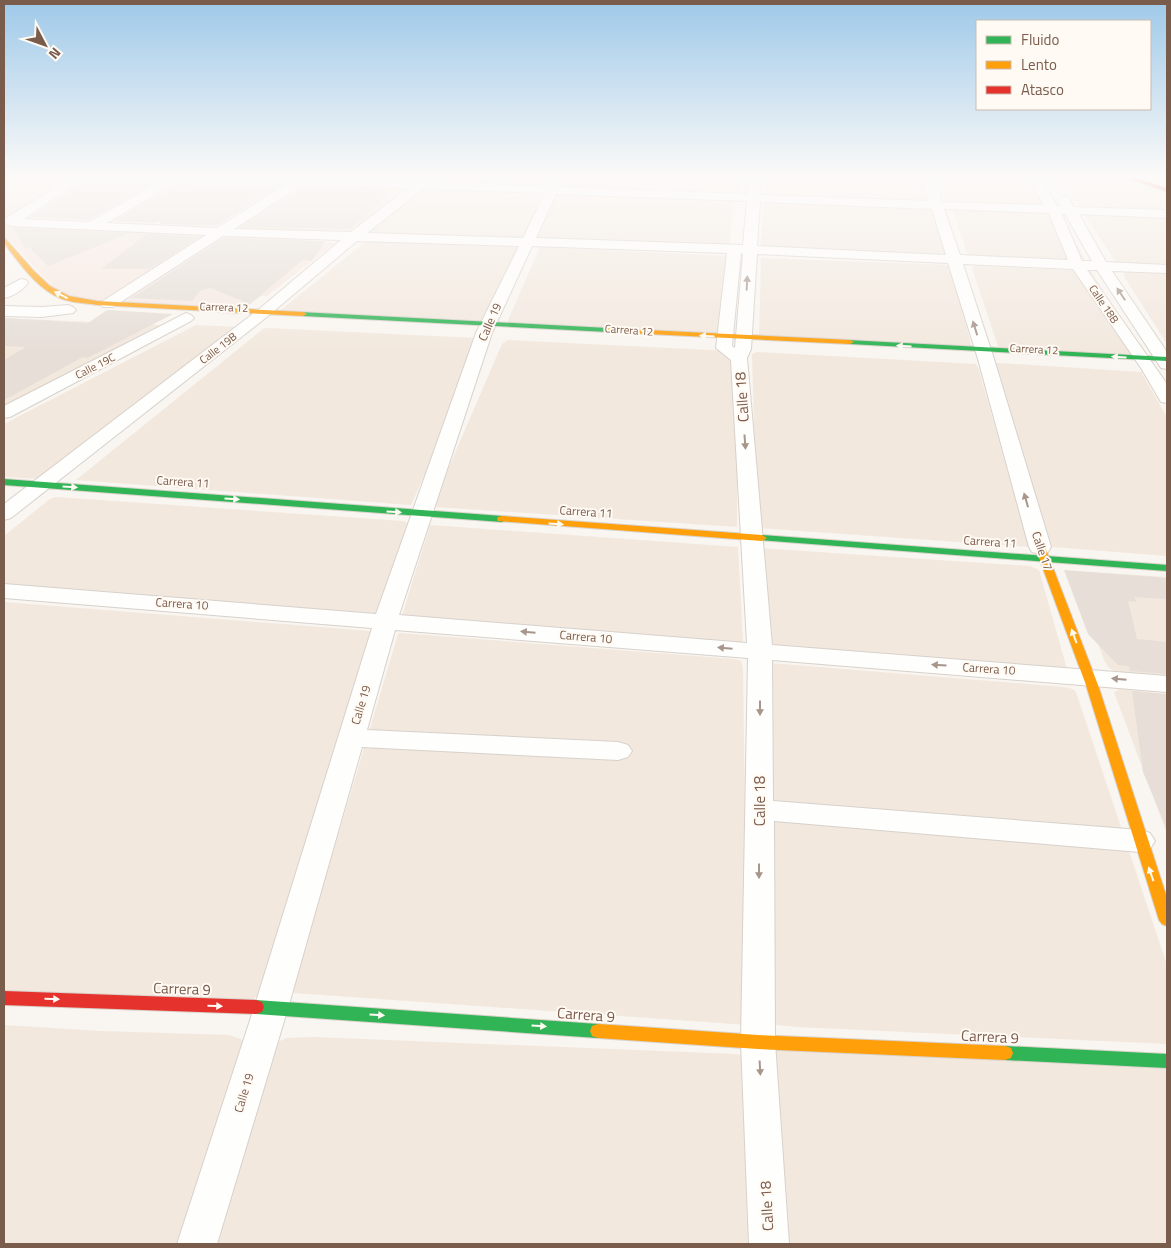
<svg xmlns="http://www.w3.org/2000/svg" width="1171" height="1248" viewBox="0 0 1171 1248" font-family="'Titillium Web',sans-serif">
<rect width="100%" height="100%" fill="#f9f5f0"/>
<!-- residential -->
<path fill="#f2e8de" d="M4,178H73L4,220Z
M431,178H552L548,186L426,182Z
M568,178H741L739,196L733,199L730,246L533,239L554,194L563,190Z
M765,178H925L932,203L764,197Z
M939,178H1037L1053,208L947,203Z
M1062,178H1124L1167,191V213L1080,208Z
M301,181L410,187L353,235L234,229Z
M419,188L538,192L542,194L523,239L369,232Z
M768,202L933,209L948,259L760,252L764,203Z
M956,209L1046,212L1060,216L1088,264L969,259L953,211Z
M1084,214L1167,217V268L1118,265Z
M372,241L525,246L489,325L276,314L365,242Z
M540,247L728,256L731,336L506,325Z
M763,258L951,265L972,348L759,338L761,259Z
M975,266L1091,271L1142,355L999,349L972,268Z
M1126,272L1167,273V344L1125,278L1123,274Z
M4,318L165,325L81,373L4,412Z
M196,325L240,327L41,479L4,477V424Z
M267,328L476,338L483,343L411,505L76,480L247,342L263,329Z
M508,340L729,351L737,358V527L435,507L433,504L502,344Z
M757,352L976,364L979,370L1029,547L757,528L752,354Z
M999,363L1141,372L1167,417V556L1052,547L994,364Z
M56,497L403,521L407,523L381,612L374,617L4,590V536L50,499Z
M430,525L738,547L743,641L740,643L401,619Z
M757,548L1030,566L1039,570L1067,669L767,646Z
M1074,571L1167,577V681L1123,677L1108,667L1104,660L1073,573Z
M4,602L371,631L261,993L252,1000L4,991Z
M400,633L734,659L741,661L743,669L748,1025L294,993L295,980L398,634Z
M770,663L1064,687L1073,689L1076,692L1167,965V1044L797,1027L766,1024Z
M1120,689L1167,694V834L1114,692Z
M4,1025L100,1031L229,1035L243,1040L244,1053L178,1244H4Z
M314,1037L736,1054L744,1056L752,1069L761,1244H218L276,1043L286,1038Z
M776,1037L1167,1060V1244H777L769,1054Z"/>
<!-- commercial -->
<path fill="#f6e8e1" d="M11,222L225,231L104,305L61,295L4,235V227Z
M224,233L335,243L267,296H261L236,315L119,303Z"/>
<!-- building -->
<path fill="#e6ded7" d="M89,178H145L162,179L89,220L30,217Z
M184,180L191,184L280,186L216,226L160,224L159,221L154,223L113,221Z
M303,187L391,189L382,201L350,229L240,227Z
M13,228L129,233L48,266L30,248H25Z
M147,234L200,237L149,269H101Z
M224,238L325,241L312,261L303,260L250,304L210,288L200,291L192,301L131,298Z
M107,310L173,314L103,350L87,358L83,357L4,400V360L26,347L4,346V318L88,323Z
M1064,570L1167,578V599L1134,597L1137,602L1128,601L1137,639L1167,642V674L1130,671L1129,666L1118,665L1088,634Z
M1132,691L1167,694V829L1143,772Z"/>
<g fill="none" stroke-linecap="round" stroke-linejoin="round">
<defs>
<path id="street" d="M70,178H85L24,219L89,222L167,178H183L107,223L217,228L286,184L191,182L185,178H323L417,181L421,178H429L430,182L548,186L552,178H564L560,187L748,194L749,178H761L760,195L929,201L922,178H934L942,202L1044,205L1028,178H1040L1057,206H1061L1058,200L1064,196L1068,197L1074,207L1167,210V218L1079,214L1106,262L1167,265V273L1112,271L1167,352V369L1161,368L1097,270H1087L1167,384V403L1161,402L1141,368L1073,269L963,264L994,359L1051,547L1048,552L1040,554L1032,552L1029,547L978,359L948,263L757,254L751,349L747,358L772,645L1167,676V692L772,660L773,801L1140,830L1150,833L1155,841L1150,849L1140,852L774,821L775,1042L789,1244H749L741,1042L748,658L395,630L367,730L618,742L628,745L632,751L628,757L618,760L362,747L288,1008L217,1244H177L254,1008L372,628L4,598V584L376,614L476,333L519,246L357,241L268,316L11,518L4,520V504L258,310L341,240L223,236L113,307H103L100,304L103,301L206,235L10,226L4,222L5,219ZM302,185L408,188L351,232L234,229ZM423,189L545,193L523,238L367,233ZM556,194L747,201L743,245L536,238ZM760,202L932,209L946,255L757,246ZM944,209L1049,213L1068,260L960,255ZM1062,214H1065L1092,261H1082ZM532,246L727,253L716,348L731,360L747,643L399,615L492,333ZM741,253L743,254L735,348L732,346Z
M21,279L26,280L28,283C23,290 12,297 4,298V288Z
M68,305L73,307L76,310L73,313L42,317L4,316V306L42,307Z
M186,313L191,315L194,318L191,321L10,417L4,418V406Z"/>
<path id="fast" d="M300,312L608,328L612,330L608,332L303,316L299,314Z
M847,340L1167,357V361L850,344H847Z
M4,479L502,516L507,519L502,522L4,485Z
M762,535L1167,565V571L758,540L757,538Z
M256,1000L598,1024L604,1026L606,1031L604,1036L598,1038L256,1014L250,1012L248,1007L250,1002Z
M1005,1046L1167,1054V1068L1005,1060L999,1058L997,1053L999,1048Z"/>
<path id="slow" d="M4,237L34,271L50,286L69,296L97,301L303,312L307,314L303,316L97,305C86,303 73,303 62,299C37,289 20,264 4,243Z
M605,328L850,340L854,342L850,344L608,332L604,330Z
M502,516L762,535L767,538L762,541L498,521L497,519L498,517Z
M1040,544L1045,547L1098,685L1167,898V926L1162,924L1159,920L1086,685L1035,547Z
M598,1024L758,1035L1005,1046L1011,1048L1013,1053L1011,1058L1005,1060L758,1049L598,1038L592,1036L590,1031L592,1026Z"/>
<path id="jam" d="M1127,178H1136L1167,188V192Z
M4,991L256,1000L262,1002L264,1007L262,1012L256,1014L4,1005Z"/>
</defs>
<!-- street casing -->
<use href="#street" stroke="#d7d1cb" stroke-width="2"/>
<!-- fast casing -->
<use href="#fast" stroke="#d9d2cb" stroke-width="2"/>
<!-- slow casing -->
<use href="#slow" stroke="#d9d2cb" stroke-width="2"/>
<!-- jam casing -->
<use href="#jam" stroke="#d9d2cb" stroke-width="2"/>
<!-- street -->
<use href="#street" fill="#fefefd" fill-rule="evenodd"/>
<!-- fast -->
<use href="#fast" fill="#30b455" fill-rule="evenodd"/>
<!-- slow -->
<use href="#slow" fill="#ff9f0a" fill-rule="evenodd"/>
<!-- jam -->
<use href="#jam" fill="#e5322d" fill-rule="evenodd"/>
</g>
<!-- one-way arrows -->
<defs><path id="oneway-solid" d="M-6-.8H1V-3.2L6.5 0L1 3.2V.8H-6Z" transform="scale(1.25)"/></defs>
<g fill="#a8958b">
<use href="#oneway-solid" transform="translate(747 283) rotate(-87)"/>
<use href="#oneway-solid" transform="translate(1121 294) rotate(-124)"/>
<use href="#oneway-solid" transform="translate(975 328) rotate(-107)"/>
<use href="#oneway-solid" transform="translate(745 442) rotate(86)"/>
<use href="#oneway-solid" transform="translate(1026 500) rotate(-106)"/>
<use href="#oneway-solid" transform="translate(528 632) rotate(-175)"/>
<use href="#oneway-solid" transform="translate(725 648) rotate(-175)"/>
<use href="#oneway-solid" transform="translate(939 665) rotate(-176)"/>
<use href="#oneway-solid" transform="translate(1119 679) rotate(-175)"/>
<use href="#oneway-solid" transform="translate(760 708) rotate(90)"/>
<use href="#oneway-solid" transform="translate(759 871) rotate(90)"/>
<use href="#oneway-solid" transform="translate(760 1068) rotate(87)"/>
</g>
<g fill="#fffaf3">
<use href="#oneway-solid" transform="translate(61 295) rotate(-154)"/>
<use href="#oneway-solid" transform="translate(707 336) rotate(-177)"/>
<use href="#oneway-solid" transform="translate(904 346) rotate(-177)"/>
<use href="#oneway-solid" transform="translate(1119 357) rotate(-177)"/>
<use href="#oneway-solid" transform="translate(70 487) rotate(4)"/>
<use href="#oneway-solid" transform="translate(232 499) rotate(4)"/>
<use href="#oneway-solid" transform="translate(394 512) rotate(4)"/>
<use href="#oneway-solid" transform="translate(556 524) rotate(4)"/>
<use href="#oneway-solid" transform="translate(1074 636) rotate(-110)"/>
<use href="#oneway-solid" transform="translate(1151 874) rotate(-109)"/>
<use href="#oneway-solid" transform="translate(52 999) rotate(2)"/>
<use href="#oneway-solid" transform="translate(215 1006) rotate(2)"/>
<use href="#oneway-solid" transform="translate(377 1015) rotate(4)"/>
<use href="#oneway-solid" transform="translate(539 1026) rotate(4)"/>
</g>
<!-- sky -->
<linearGradient id="sky" x2="0" y2="1"><stop stop-color="#9ec9e9"/><stop offset="0.5" stop-color="#fcfaf8"/><stop offset="1" stop-color="#fcfaf8" stop-opacity="0"/></linearGradient>
<rect width="1171" height="353" fill="url(#sky)"/>
<g text-anchor="middle" stroke-width="4" stroke-linejoin="round" paint-order="stroke">
<!-- far-street labels -->
<g font-size="11" fill="#7a5c4d" stroke="#fffaf3">
<text transform="translate(1104 304) rotate(56)" y="4">Calle 18B</text>
<text transform="translate(224 307) rotate(2)" y="4">Carrera 12</text>
<text transform="translate(629 330) rotate(4)" y="4">Carrera 12</text>
<text transform="translate(218 348) rotate(-38)" y="4">Calle 19B</text>
<text transform="translate(1034 349) rotate(3)" y="4">Carrera 12</text>
<text transform="translate(95 366) rotate(-27)" y="4">Calle 19C</text>
</g>
<!-- street labels -->
<g font-size="12" fill="#7a5c4d" stroke="#fffaf3">
<text transform="translate(490 322) rotate(-66)" y="4">Calle 19</text>
<text transform="translate(183 482) rotate(4)" y="4">Carrera 11</text>
<text transform="translate(586 512) rotate(4)" y="4">Carrera 11</text>
<text transform="translate(990 542) rotate(4)" y="4">Carrera 11</text>
<text transform="translate(1042 551) rotate(71)" y="4">Calle 17</text>
<text transform="translate(182 604) rotate(4)" y="4">Carrera 10</text>
<text transform="translate(586 637) rotate(5)" y="4">Carrera 10</text>
<text transform="translate(989 669) rotate(4)" y="4">Carrera 10</text>
<text transform="translate(361 705) rotate(-73)" y="4">Calle 19</text>
<text transform="translate(244 1093) rotate(-73)" y="4">Calle 19</text>
</g>
<!-- near-street labels -->
<g font-size="15" fill="#7a5c4d" stroke="#fffaf3">
<text transform="translate(742 397) rotate(-94)" y="5">Calle 18</text>
<text transform="translate(760 801) rotate(-90)" y="5">Calle 18</text>
<text transform="translate(182 989) rotate(2)" y="5">Carrera 9</text>
<text transform="translate(586 1015) rotate(4)" y="5">Carrera 9</text>
<text transform="translate(990 1037) rotate(3)" y="5">Carrera 9</text>
<text transform="translate(767 1206) rotate(-93)" y="5">Calle 18</text>
</g>
</g>
<!-- border -->
<rect width="1171" height="1248" fill="none" stroke="#7a5c4d" stroke-width="10"/>
<!-- legend -->
<rect x="976" y="20" width="175" height="90" fill="#fffaf3" stroke="#cabbb1"/>
<rect x="986" y="36" width="25" height="8" fill="#30b455" stroke="#cabbb1"/>
<text x="1021" y="45" font-size="15" fill="#7a5c4d">Fluido</text>
<rect x="986" y="61" width="25" height="8" fill="#ff9f0a" stroke="#cabbb1"/>
<text x="1021" y="70" font-size="15" fill="#7a5c4d">Lento</text>
<rect x="986" y="86" width="25" height="8" fill="#e5322d" stroke="#cabbb1"/>
<text x="1021" y="95" font-size="15" fill="#7a5c4d">Atasco</text>
<!-- north arrow -->
<g transform="translate(45 45) rotate(131)" stroke="#fffaf3" stroke-width="4" paint-order="stroke">
<path d="M0-4L9 19L0 12L-9 19Z" fill="#7a5c4d"/>
<text y="-8" font-size="14" font-weight="bold" text-anchor="middle" fill="#7a5c4d">N</text>
</g>
</svg>
